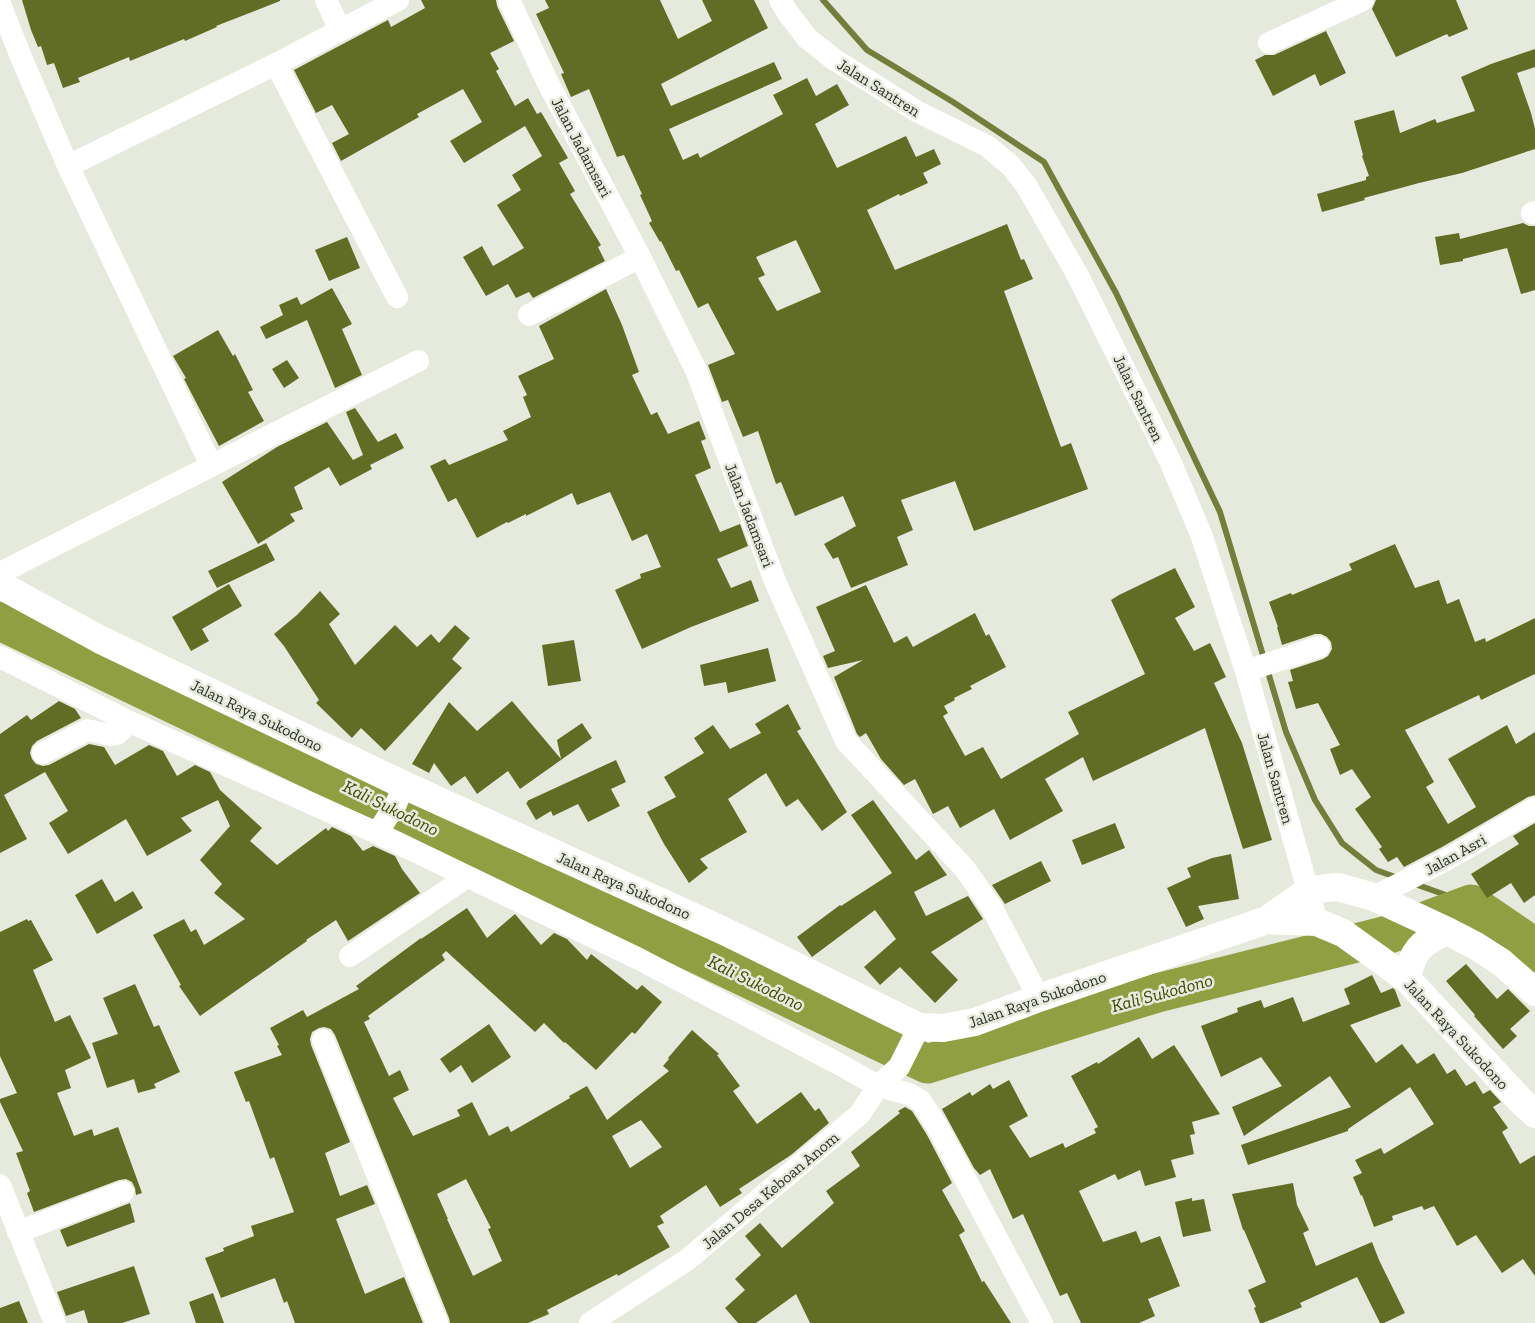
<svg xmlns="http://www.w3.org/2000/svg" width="1535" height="1323" viewBox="0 0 1535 1323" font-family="'Zilla Slab',serif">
<rect width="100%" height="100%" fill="#e6eadc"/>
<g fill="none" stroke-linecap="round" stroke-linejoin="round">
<!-- stream -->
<path stroke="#737e3b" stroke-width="6" d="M823,0L867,50L953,102L1044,162L1116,293L1220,512L1286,732L1315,800L1342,843L1376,870L1398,878
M1415,884L1471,904"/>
<!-- river -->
<path stroke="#909f42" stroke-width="39" d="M0,621L927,1064L1157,993L1384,936L1471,904L1521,938L1535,953"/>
</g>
<!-- building -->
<path fill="#616c25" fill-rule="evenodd" d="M22,0H280V1L216,26L217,27L185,41L184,39L130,61L129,57L78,78L80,82L63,88L54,63L47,65L41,46L38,47L31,30Z
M421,0H496L497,6L514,41L490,53L499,69L496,71L515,106L528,98L537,114L541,112L568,158L559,163L575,191L570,194L601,245L598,247L605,261L533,298L529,292L516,298L508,284L486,296L463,257L482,246L493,266L524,248L497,205L521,190L512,175L542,156L525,126L464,163L450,141L482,122L463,89L417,114L419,117L341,161L332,143L349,134L332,105L316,113L294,70L388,20L391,27L425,8Z
M545,0H660L678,39L712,21L702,0H754L768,28L661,84L671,106L774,62L782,79L669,129L683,160L698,153L700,158L783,114L773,95L807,78L816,96L837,84L849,105L815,124L837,168L906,136L916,157L934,149L941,164L923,173L928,183L900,196L899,194L867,210L895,270L1007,224L1021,260L1024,259L1033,279L1004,291L1061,447L1071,443L1088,489L974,531L955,481L901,500L913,530L897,537L908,565L851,588L838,557L833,559L824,544L856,526L843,496L795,516L781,482L776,484L758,431L743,437L728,400L722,402L708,365L735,354L708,303L698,308L679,270L676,271L661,241L660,242L649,223L652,221L640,195L642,194L624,155L617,157L589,89L571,97L561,74L564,73L536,14L549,8ZM796,240L821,292L777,311L758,278L765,275L756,257Z
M1376,0H1456L1468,29L1449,37L1447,34L1396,57L1372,9Z
M1326,31L1346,73L1320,86L1315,74L1273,96L1255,60L1265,55H1274Z
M1535,49V67L1517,73L1531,113L1535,129V149L1462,173L1419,183L1364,198L1365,200L1322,212L1317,194L1366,180V177L1369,176L1362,156L1363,155L1354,121L1394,110L1400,133L1435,119L1437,123L1475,111L1461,77L1491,64Z
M1523,223L1529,226H1535V290L1521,294L1507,248L1463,259V261L1440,265L1435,237L1459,233L1460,239Z
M347,237L360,268L329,281L315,250Z
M332,288L352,324L342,329L362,375L335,388L307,320L266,339L260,327L283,315L279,305L297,297L301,305Z
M606,289L622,325L639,372L632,375L651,415L657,412L668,434L699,421L706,439L701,441L711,468L695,475L720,532L740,524L748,546L717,559L731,588L751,580L759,601L691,627L642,649L615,590L641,578L640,574L661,567L647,534L632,541L610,492L577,505L572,493L526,516V514L508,523L507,522L477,538L456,498L448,502L430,466L445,459L449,465L508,440L503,431L531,417L523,397L527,395L518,376L554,359L539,326Z
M218,330L233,356L235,354L253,390L248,392L264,421L219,446L198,406L184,379L186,378L173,356Z
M287,360L299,378L284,388L272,369Z
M355,408L378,442L396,433L404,448L370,465L372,469L340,486L329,467L294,487L303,509L290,514L295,521L258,544L222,482L277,447L327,422L353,460L363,455L346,412Z
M266,543L275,560L217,588L208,571Z
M1395,544L1415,588L1439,580L1447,604L1459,599L1475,642L1485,638L1486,642L1535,618V674L1481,700L1479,695L1405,730L1434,782L1426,787L1448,824L1476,807L1448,759L1507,725L1516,744L1535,732V795L1528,797L1442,847L1404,867L1397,857L1388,862L1379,849L1382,847L1355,809L1371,797L1352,769L1340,775L1330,749L1340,745L1318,703L1296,709L1288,682L1293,681L1290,670L1323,659L1328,656L1332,649L1331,642L1327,637L1321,634H1315L1282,645L1277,627H1278L1269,602L1291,593L1292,595L1352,570L1349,564Z
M1175,568L1195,607L1175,618L1194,651L1210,643L1226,677L1214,683L1242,743L1272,840L1243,849L1205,728L1093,781L1083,757L1045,779L1063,811L1010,840L994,809L960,828L948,806L933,814L915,779L904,785L881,759L866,733L860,737L857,734L834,677L863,660L828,668L823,656L835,651L816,607L866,585L894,643L907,636L913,647L975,613L986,636L989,634L1006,667L970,686L972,689L954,698L955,700L944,706L948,713L943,716L965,756L983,747L1001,779L1079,734L1068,712L1145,674L1111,600L1119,595Z
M229,584L242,606L202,629L209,641L191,651L172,617Z
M320,591L340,614L329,624L355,665L395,625L417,647L431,634L439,643L455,625L470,638L452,659L462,668L385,751L361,728L352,738L316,703L319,700L284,646L274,634L297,615Z
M574,640L581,681L548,686L542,645Z
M768,648L776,681L728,693L726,682L704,686L700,665Z
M59,701L75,709L81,718L37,741L32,746L30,753L32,759L36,764L43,766L49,765L89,744L104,747L115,765L149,745L163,751L177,776L195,765L210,772L220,790L262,828L250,841L277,865L326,828L328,831L332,827L351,836L363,851L373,846L395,856L402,869L420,893L348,941L336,920L306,940L307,941L200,1016L179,986L181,985L153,935L184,919L191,932L196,929L204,945L245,919L214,893L222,884L200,860L230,826L218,800L181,818L192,831L147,856L126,819L68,854L49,823L68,811L45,772L4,795L27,839L0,853V734L27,715L31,720Z
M512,701L561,759L557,740L582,723L592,738L520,789L508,771L477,794L465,776L451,786L434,763L429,773L412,764L449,702L477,731Z
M788,704L801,729L797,731L847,812L822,831L798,799L786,807L766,773L728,799L747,832L700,859L708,868L689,883L664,844L647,812L676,797L664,777L704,753L694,738L713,725L730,749L761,733L755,724Z
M616,760L626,782L611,789L620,806L588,822L578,804L553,816L551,811L536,820L526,803L528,802L527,801Z
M873,800L916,860L929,850L947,875L914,892L926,916L968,896L983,919L931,952L958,980L935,1003L900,967L880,985L864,967L896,939L875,910L812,957L797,937L840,905L841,906L892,873L851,815Z
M1115,823L1125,848L1082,865L1072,840Z
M1535,823V895L1524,903L1511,883L1487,898L1471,874L1519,844L1513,836Z
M1231,854L1239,899L1198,906L1204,919L1186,927L1167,888L1191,877L1187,868L1212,858Z
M1041,861L1051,881L1005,904L992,885Z
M102,879L115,902L133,891L143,908L97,934L75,895Z
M467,908L487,938L515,914L541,945L554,933L567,939L587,960L591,954L637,990L642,985L662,1002L635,1034L632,1032L596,1070L565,1042L564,1043L544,1023L535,1032L446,951L442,955L445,960L368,1016L370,1019L364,1022L389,1076L400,1070L409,1090L393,1098L413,1136L460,1116L457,1110L472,1102L489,1136L508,1126L511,1132L570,1098L569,1096L587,1086L607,1120L669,1071L663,1066L669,1059L668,1058L692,1030L719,1054L717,1055L740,1086L733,1091L757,1124L801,1092L815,1111L819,1108L829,1123L791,1155L739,1189L742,1193L720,1207L706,1185L660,1216L664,1223L657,1226L670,1247L618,1276L617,1274L547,1310L549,1314L528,1323H450L449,1318L335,1035L331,1029L324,1027L319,1028L312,1032L310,1039L311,1045L350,1142L325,1153L340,1196L367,1185L375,1204L336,1219L365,1294L404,1277L423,1323H295L287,1301L284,1303L275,1278L221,1298L205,1258L224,1251L223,1248L254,1236L251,1226L294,1212L274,1157L270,1159L249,1101L246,1102L234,1072L282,1055L277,1046L279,1045L270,1028L303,1010L307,1017L359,989L356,986L421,938V939ZM641,1120L662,1147L630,1168L612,1136ZM466,1179L491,1228L488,1229L502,1261L473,1276L447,1219H448L437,1194Z
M27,919L28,921L31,920L53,960L33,970L55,1022L70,1015L91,1058L65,1070L71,1088L57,1093L74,1136L92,1129L94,1136L118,1127L142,1193L136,1195L135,1188L132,1182L126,1179L119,1180L34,1212L27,1193L30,1191L16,1153L23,1151L0,1102V1099L17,1093L0,1056V932Z
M1466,964L1497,999L1508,989L1530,1011L1510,1029L1517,1036L1503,1049L1474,1016L1475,1015L1446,981Z
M1372,975L1381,993L1393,988L1395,990L1401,1006L1350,1025L1376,1063L1402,1044L1417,1064L1434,1053L1447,1074L1455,1069L1466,1086L1475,1081L1483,1094L1490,1090L1501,1102L1493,1107L1508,1128L1502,1132L1520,1164L1535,1155V1276L1523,1259L1502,1273L1476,1235L1457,1246L1434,1206L1424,1210L1422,1206L1392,1216L1393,1220L1374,1227L1362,1195L1361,1196L1353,1177L1362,1173L1355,1160L1381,1148L1384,1154L1434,1124L1410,1087L1348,1129V1131L1248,1165L1241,1145L1351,1107L1330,1076L1244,1136L1232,1107L1282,1086L1261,1057L1221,1077L1201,1026L1238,1012L1237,1008L1261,1000L1264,1008L1293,997L1303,1022L1350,1004L1344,989Z
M135,984L154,1027L159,1025L180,1072L154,1084L156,1088L138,1093L134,1079L107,1088L92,1043L118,1034L103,998Z
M489,1024L511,1057L472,1083L461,1065L450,1073L440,1059Z
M1139,1037L1152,1059L1174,1045L1220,1114L1192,1122L1195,1134L1190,1135L1194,1154L1171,1160L1176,1177L1145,1186L1140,1170L1118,1180L1115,1174L1079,1191L1103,1242L1136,1231L1141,1243L1160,1236L1180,1286L1148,1299L1155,1316L1139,1323H1081L1067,1293L1060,1296L1023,1214L1013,1219L990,1169L980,1175L974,1168L942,1109L970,1092L972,1096L990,1084L993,1089L1009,1080L1028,1116L1009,1126L1030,1158L1063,1143L1065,1148L1096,1133L1094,1129L1098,1127L1071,1076L1097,1062L1098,1064Z
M905,1107L912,1111L927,1135L952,1183L942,1190L965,1231L959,1235L982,1282L984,1281L1011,1323H810L796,1294L756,1323H738L725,1308L745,1290L735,1279L761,1255L745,1236L760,1223L782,1248L834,1203L826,1191L860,1166L851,1152L900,1113L898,1111Z
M1293,1183L1297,1205L1309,1230L1303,1233L1316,1266L1372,1242L1379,1260L1405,1313L1384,1323H1380L1357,1277L1300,1303L1302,1307L1263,1323H1260L1254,1308L1256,1307L1248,1290L1266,1282L1244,1230H1243L1232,1194Z
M1192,1198V1201L1204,1199L1211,1231L1183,1237L1175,1202Z
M130,1203L135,1222L67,1247L60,1230Z
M134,1266L150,1314L122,1323H88L84,1310L66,1316L57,1292Z
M213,1293L224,1323H196L189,1302Z
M19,1301L28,1323H0V1308Z"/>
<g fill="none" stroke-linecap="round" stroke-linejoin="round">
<!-- minor -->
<path stroke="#fff" stroke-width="22" d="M326,0L340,30
M509,0L548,83L640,257L696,370L775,581L846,741L965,869L992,908L1039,998
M780,0L788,13L807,38L835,60L918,112L987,146L1010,165L1026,185L1077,274L1170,461L1201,534L1246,671L1317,922
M0,4L21,57L68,166L211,465
M1269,43L1363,0
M276,64L397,297
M68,166L276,64L398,0
M1532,213L1535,212
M529,315L640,257
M0,573L418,361
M0,657L130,722L377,833L639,959L839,1064L878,1086L909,1094L921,1101L938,1128L1042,1323
M1246,671L1319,647
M43,753L87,730L111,735L117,734L130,722
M377,833L396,804L404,785
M1374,897L1448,859L1535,808
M350,956L467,877
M323,1040L437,1323
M0,1185L55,1323
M18,1232L123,1192
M590,1323L687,1260L860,1114L878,1086L899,1067L919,1027"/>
<!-- major -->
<path stroke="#fff" stroke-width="28" d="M0,585L101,640L404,785L724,931L919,1027L943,1028L975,1022L1039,998L1267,920L1308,891L1326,888L1338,887L1374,897L1447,931L1476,946L1501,962L1535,992
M1267,920L1317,922L1343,933L1407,979L1521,1101L1535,1114
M1407,979C1412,951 1421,942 1447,931"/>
</g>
<g text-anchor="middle" stroke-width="5" stroke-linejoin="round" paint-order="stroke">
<!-- street labels -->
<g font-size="16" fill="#2e302a" stroke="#e6eadc">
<text transform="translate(879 87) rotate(32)" y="6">Jalan Santren</text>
<text transform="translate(582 147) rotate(62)" y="6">Jalan Jadamsari</text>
<text transform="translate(1139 398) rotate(64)" y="6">Jalan Santren</text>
<text transform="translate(750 515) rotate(69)" y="6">Jalan Jadamsari</text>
<text transform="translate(257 715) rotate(26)" y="6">Jalan Raya Sukodono</text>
<text transform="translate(1276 778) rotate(74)" y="6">Jalan Santren</text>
<text transform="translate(1455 854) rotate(-29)" y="6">Jalan Asri</text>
<text transform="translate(624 885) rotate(24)" y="6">Jalan Raya Sukodono</text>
<text transform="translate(1037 999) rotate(-19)" y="6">Jalan Raya Sukodono</text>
<text transform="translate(1457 1034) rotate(47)" y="6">Jalan Raya Sukodono</text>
<text transform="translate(770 1190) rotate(-40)" y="6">Jalan Desa Keboan Anom</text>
</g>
<!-- water labels -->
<g font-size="18" font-style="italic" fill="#404800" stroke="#e6eadc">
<text transform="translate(391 808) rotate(26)" y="6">Kali Sukodono</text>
<text transform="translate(756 983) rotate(26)" y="6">Kali Sukodono</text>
<text transform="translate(1162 993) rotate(-15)" y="6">Kali Sukodono</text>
</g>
</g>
</svg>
